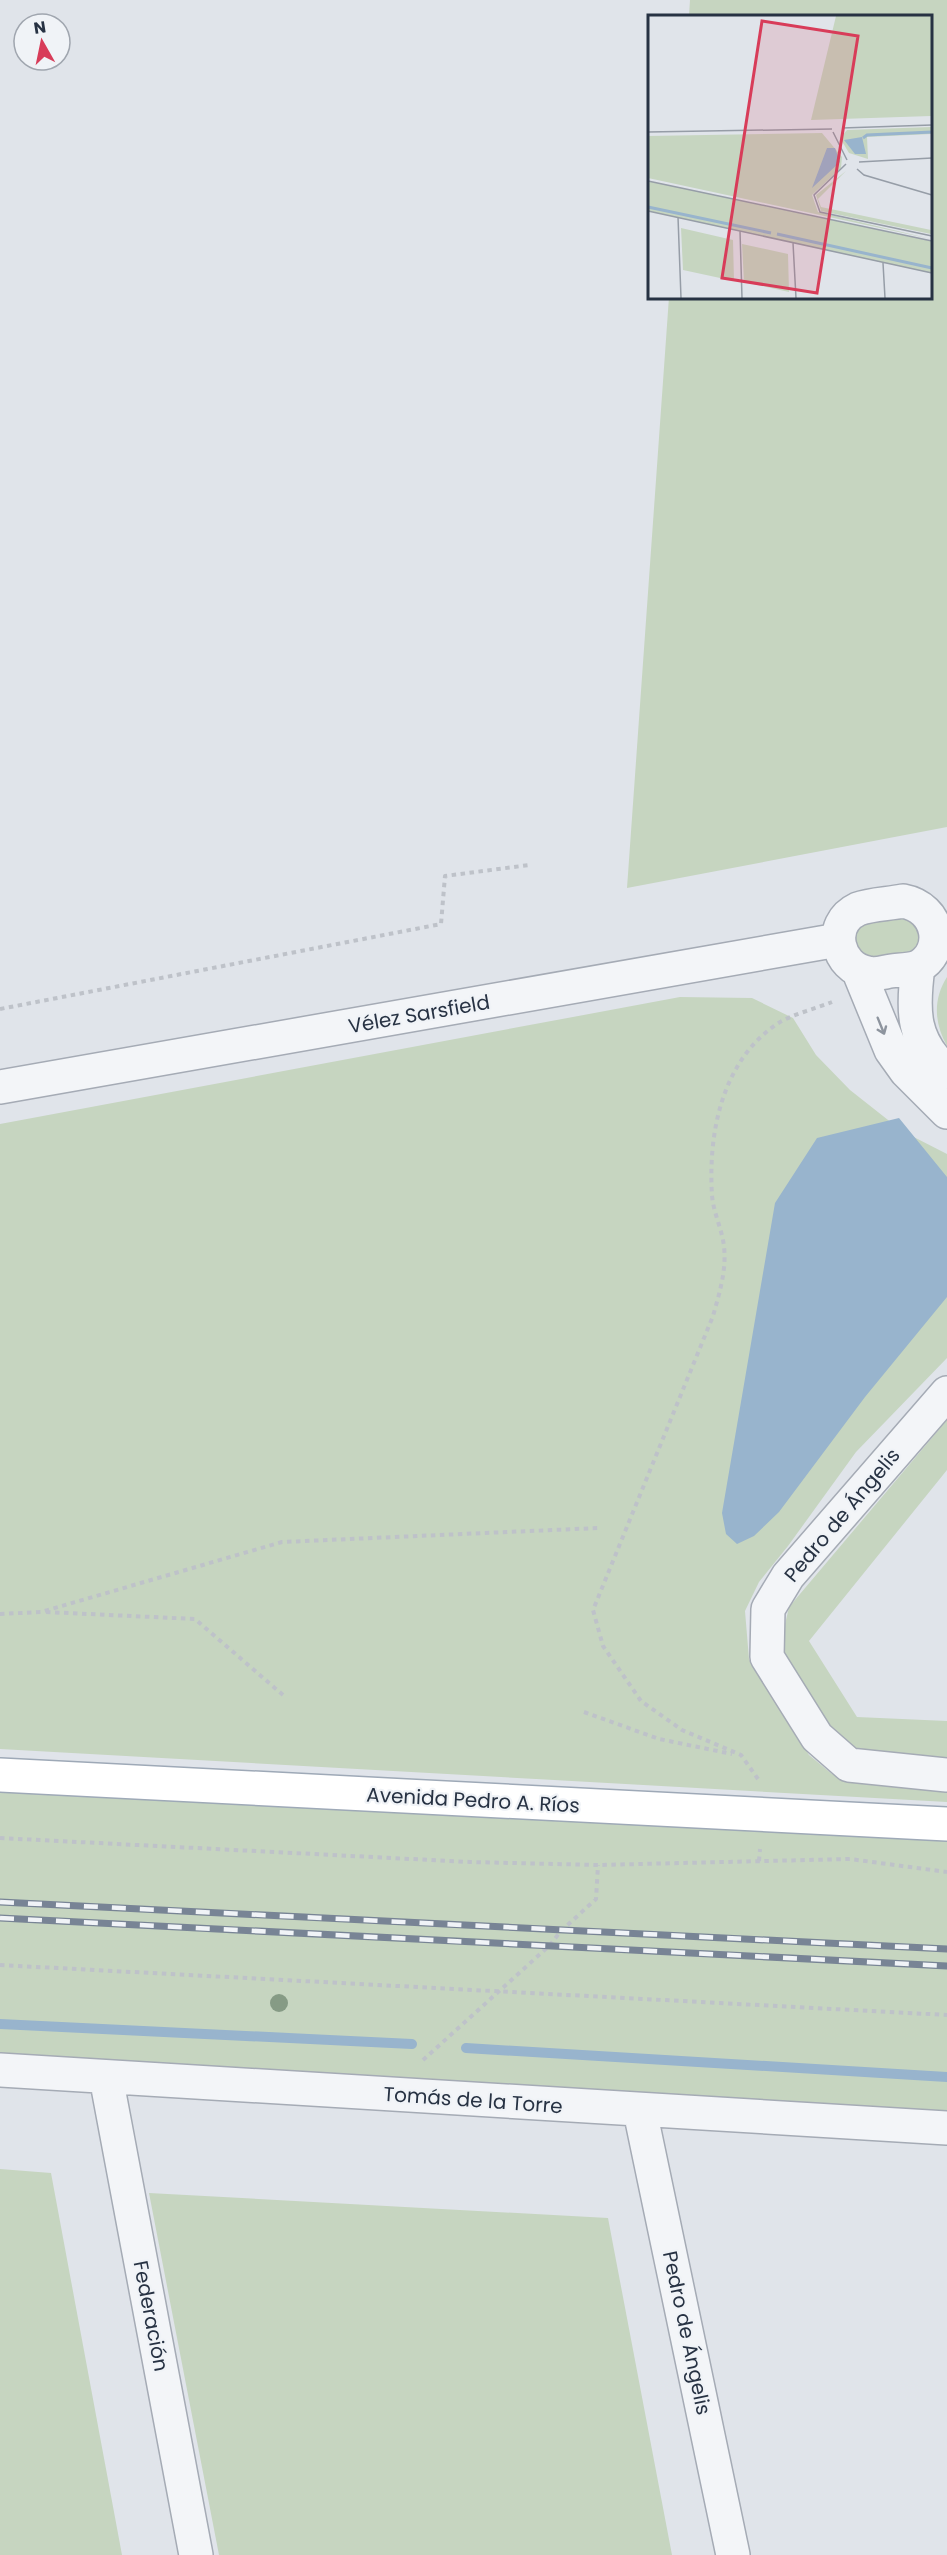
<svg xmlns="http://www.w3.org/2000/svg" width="947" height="2555" viewBox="0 0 947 2555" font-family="Poppins,sans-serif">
<rect width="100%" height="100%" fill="#e0e4ea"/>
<!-- green -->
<path fill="#c6d5c0" d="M690,0H947V827L627,888L669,297H930V16H689Z
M920,917V955L857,959L851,930L857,921Z
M947,977V1046C934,1023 933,999 947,977Z
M680,997L752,998L793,1018L816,1055L850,1090L902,1131L947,1154V1358L856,1452L788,1546L759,1582L745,1611L749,1659L809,1755L832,1774L858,1779L947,1785V1802L0,1749V1124Z
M947,1420V1470L809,1641L857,1717L947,1721V1758L860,1752L843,1741L826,1726L783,1654V1633L789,1607Z
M0,1775L947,1824V2128L0,2070Z
M0,2169L51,2173L122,2555H0Z
M149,2193L608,2218L672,2555H219Z"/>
<!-- water -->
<path fill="#98b4cd" d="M899,1118L947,1177V1297L865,1397L779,1512L754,1536L737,1544L726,1534L722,1513L775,1203L817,1138Z"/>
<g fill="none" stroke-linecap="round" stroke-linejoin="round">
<!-- stream -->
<path stroke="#98b4cd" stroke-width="10" d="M0,2024L412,2044
M466,2048L947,2077"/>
<defs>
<path id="minor" d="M903,901C940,908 947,951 918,967C911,970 899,970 891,971C884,972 876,975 868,973C837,968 826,924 858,909C871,904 889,904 903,901Z
M918,967C912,1011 912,1041 947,1072
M859,972L891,1050L906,1071L947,1112
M0,1087L838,940
M947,1393L788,1576L768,1609L767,1657L817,1737L849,1765L947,1775
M0,2070L947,2128
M106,2077L196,2555
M640,2111L733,2555"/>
<path id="major" d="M0,1775L947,1824"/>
</defs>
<!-- minor casing -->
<use href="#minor" stroke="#a5abb5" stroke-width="36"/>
<!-- major casing -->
<use href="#major" stroke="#9ea9b7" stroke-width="36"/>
<!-- path -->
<path stroke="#bec2c9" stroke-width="4" stroke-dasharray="4.5 4.5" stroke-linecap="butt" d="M0,1009L441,924L445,876L529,865
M46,1612L195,1619L283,1695
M0,1614L41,1612L282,1542L598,1528
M584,1712L659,1739L732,1754
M758,1779L741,1755L682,1730L641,1701L603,1646L593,1610L713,1316C720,1291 728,1266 723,1240C720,1225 713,1210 712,1195C708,1133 722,1061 777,1024C792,1014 815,1009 832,1002
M0,1838L470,1862L598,1865L850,1859L947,1872
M759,1861L760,1849
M0,1965L947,2015
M423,2060L549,1946L561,1931L596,1899L598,1865"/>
<!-- minor -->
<use href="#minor" stroke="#f3f5f8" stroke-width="33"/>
<!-- major -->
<use href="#major" stroke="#fff" stroke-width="33"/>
<defs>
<path id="rail" d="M0,1902L947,1949
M0,1918L947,1966"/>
</defs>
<!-- rail casing -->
<use href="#rail" stroke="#788495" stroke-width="7"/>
<!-- rail -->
<use href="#rail" stroke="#f0f3f7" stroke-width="4.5" stroke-dasharray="14" stroke-linecap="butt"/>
</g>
<!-- trees -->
<circle fill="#869b85" cx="279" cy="2003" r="9"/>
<!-- one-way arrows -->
<defs><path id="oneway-shaft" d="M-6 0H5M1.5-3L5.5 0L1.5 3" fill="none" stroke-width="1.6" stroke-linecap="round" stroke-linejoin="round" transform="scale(1.5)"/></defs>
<use stroke="#8d949e" href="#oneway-shaft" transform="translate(881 1026) rotate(68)"/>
<g text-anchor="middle" stroke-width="4.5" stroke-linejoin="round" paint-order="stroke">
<!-- street labels -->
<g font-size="20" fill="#273243" stroke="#f0f3f7">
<text transform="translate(419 1014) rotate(-10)" y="7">Vélez Sarsfield</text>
<text transform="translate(842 1515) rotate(-50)" y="7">Pedro de Ángelis</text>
<text transform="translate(473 1800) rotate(3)" y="7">Avenida Pedro A. Ríos</text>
<text transform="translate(473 2100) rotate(4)" y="7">Tomás de la Torre</text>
<text transform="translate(151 2316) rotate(79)" y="7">Federación</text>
<text transform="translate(687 2333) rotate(78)" y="7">Pedro de Ángelis</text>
</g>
</g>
<!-- overview -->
<g transform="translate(648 15)">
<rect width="284" height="284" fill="#e0e4ea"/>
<path d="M188,1H283V101L163,105ZM283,112V119L219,122L220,144L201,138L192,123L199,115ZM174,118L194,142L193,153L164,180L170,197L283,224L0,163V121ZM198,156L170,184L173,192L283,215V219L173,196L168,180ZM0,166L283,226V258L0,196ZM33,213L85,225L86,266L35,255ZM94,229L140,239L141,277L96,267Z" fill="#c6d5c0"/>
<path d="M214,122L218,139H207L196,125ZM179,133H187L192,147L164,173Z" fill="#98b4cd"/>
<path fill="none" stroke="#98b4cd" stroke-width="3" d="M215,123L219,120L284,117M0,192L123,218M129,219L284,253"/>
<path fill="none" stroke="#969da7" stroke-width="1.5" d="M194,113L284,110M0,117L184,114M185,117L199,145M211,147L284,143M198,149L166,180L172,197L284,221M209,154L216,160L284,180M0,166L284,226M0,196L284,258M30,202L33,283M92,216L94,283M145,228L148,283M235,248L237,283"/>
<path fill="#d83c59" fill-opacity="0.15" stroke="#d83c59" stroke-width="3" d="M114,6L210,21L169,278L74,263Z"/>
<rect width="284" height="284" fill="none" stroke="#273243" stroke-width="3"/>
</g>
<!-- north arrow -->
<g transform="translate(42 42) rotate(351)"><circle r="28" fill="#f0f3f7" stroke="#a0a6af" stroke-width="1.5"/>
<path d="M0-4.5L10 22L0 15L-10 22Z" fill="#d83c59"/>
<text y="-9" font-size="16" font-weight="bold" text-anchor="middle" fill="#273243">N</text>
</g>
</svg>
